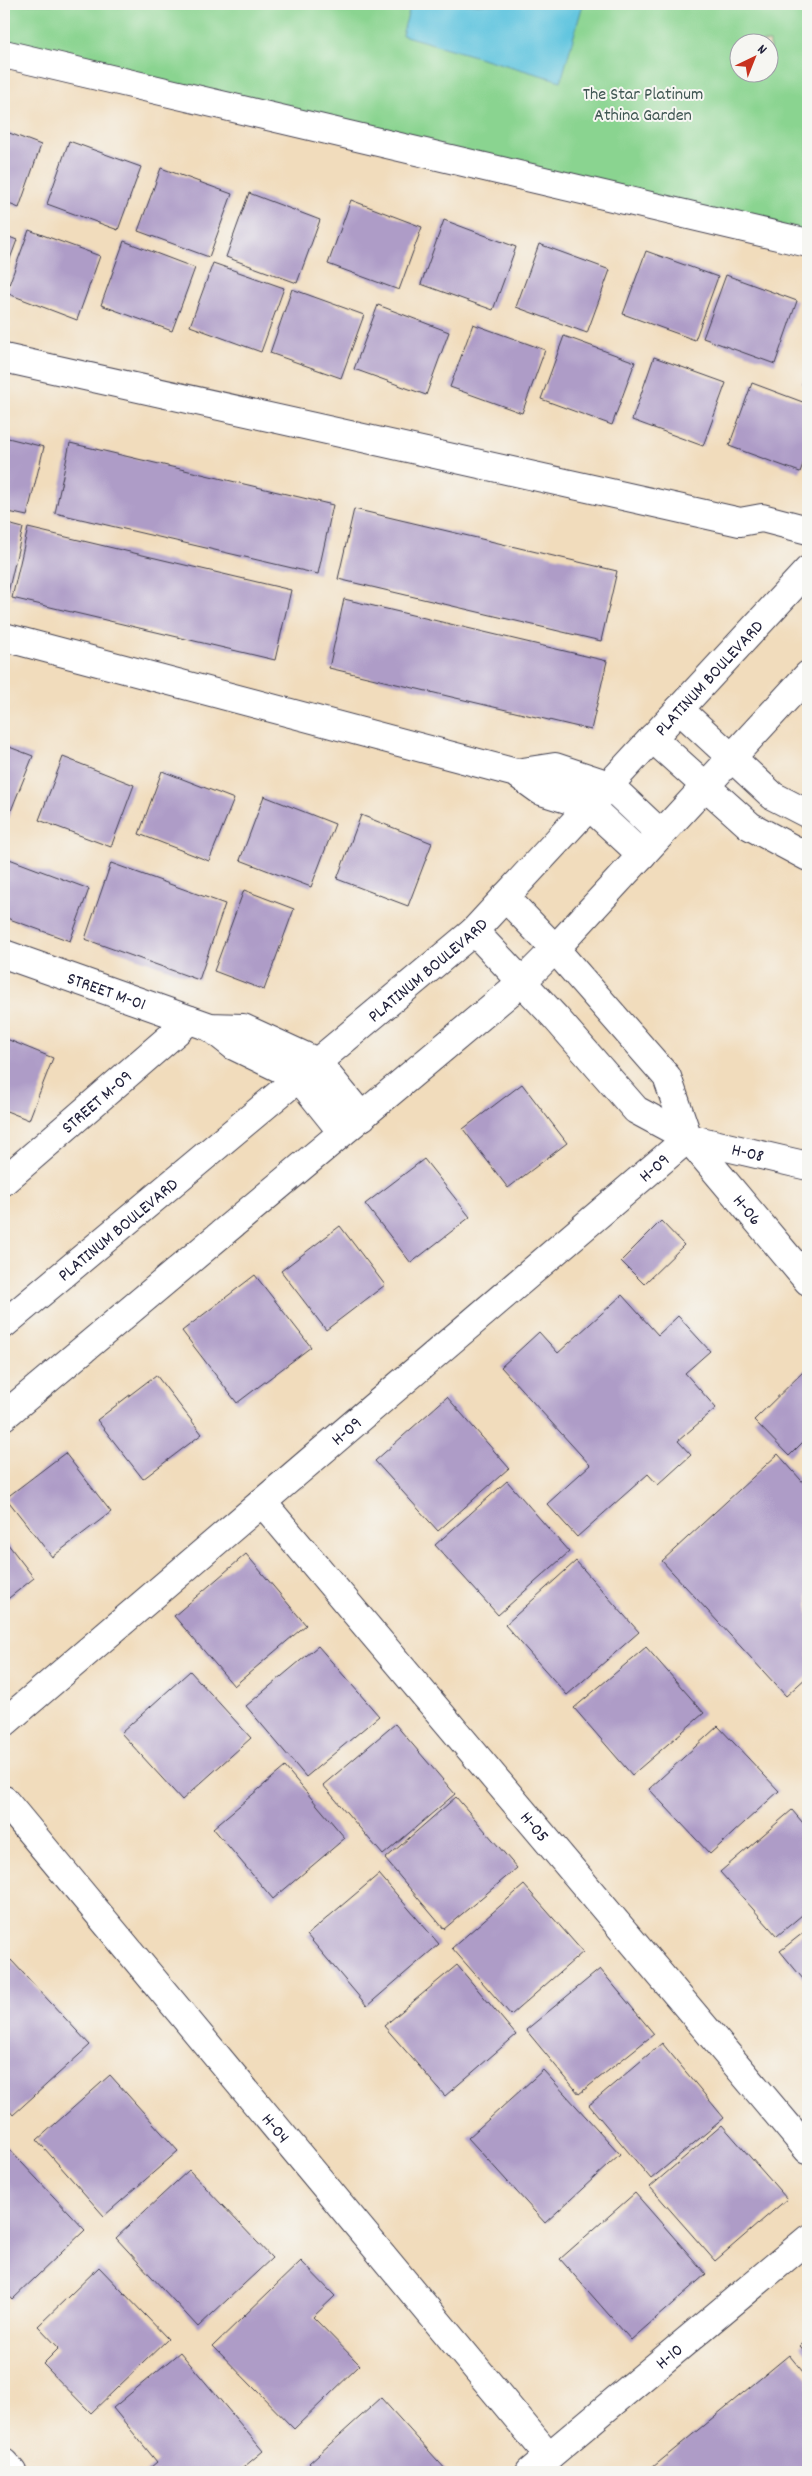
<svg xmlns="http://www.w3.org/2000/svg" width="812" height="2476" viewBox="0 0 812 2476" font-family="Dekko,sans-serif">
<rect width="100%" height="100%" fill="#f6f6f2"/>
<filter id="ink" filterUnits="userSpaceOnUse"><feTurbulence type="fractalNoise" baseFrequency=".02" numOctaves="2"/><feDisplacementMap in="SourceGraphic" scale="10" xChannelSelector="R" yChannelSelector="G"/><feConvolveMatrix kernelMatrix="1 2 1 2 8 2 1 2 1" color-interpolation-filters="sRGB"/></filter>
<filter id="wash" filterUnits="userSpaceOnUse"><feTurbulence type="fractalNoise" baseFrequency=".0096" numOctaves="4" result="noise"/><feDisplacementMap in="SourceGraphic" scale="20" xChannelSelector="R" yChannelSelector="G"/><feGaussianBlur stdDeviation="1.12" result="paint"/><feColorMatrix in="noise" values="0 0 0 0 0 0 0 0 0 0 0 0 0 0 0 0 0 1.4 0 .05"/><feComposite in="paint" operator="in"/></filter>
<g filter="url(#wash)">
<rect width="100%" height="100%" fill="#f1dcbc"/>
<!-- green -->
<path fill="#8ad490" stroke="#567b66" fill-rule="evenodd" d="M4,4H808V243L4,54ZM740,42H770V72H740Z"/>
<!-- water -->
<path fill="#61c5df" stroke="#42748d" d="M411,4H583L561,81L402,35Z"/>
<g id="blocks">
<!-- building -->
<path fill="#ae9cc7" d="M4,131L41,145L19,208L4,202Z
M69,141L141,167L118,230L47,204Z
M161,168L232,194L209,257L138,231Z
M249,193L320,220L297,283L226,257Z
M351,200L422,227L399,290L328,264Z
M444,220L516,247L493,310L421,284Z
M29,230L100,256L77,320L6,293Z
M4,235L17,240L4,275Z
M124,241L195,268L172,331L101,305Z
M539,244L610,270L587,333L516,307Z
M646,251L718,277L695,340L623,314Z
M213,263L284,288L261,352L190,326Z
M726,275L797,301L775,364L703,338Z
M292,289L364,315L341,378L270,353Z
M378,305L449,332L426,395L354,369Z
M473,324L545,350L522,413L450,387Z
M564,336L635,362L612,425L541,399Z
M654,357L726,383L703,446L632,420Z
M808,367V386L802,384Z
M752,383L808,404V451L800,472L729,446Z
M4,437L44,447L27,516L4,511Z
M70,443L333,505L318,574L55,513Z
M354,509L617,571L601,641L338,579Z
M4,523L23,528L7,597L4,596Z
M28,528L291,590L275,660L12,598Z
M344,599L607,661L591,730L329,668Z
M4,745L33,756L8,818L4,817Z
M63,757L134,785L111,847L39,820Z
M162,771L234,799L209,861L139,834Z
M264,796L335,824L311,887L240,860Z
M361,815L432,843L408,906L337,879Z
M4,857L89,889L70,941L4,917Z
M111,863L225,904L199,980L85,939Z
M244,890L294,909L264,990L214,971Z
M4,1038L53,1058L29,1120L4,1110Z
M522,1084L567,1143L508,1188L463,1129Z
M424,1159L470,1217L411,1263L365,1204Z
M661,1221L684,1245L644,1284L621,1261Z
M340,1226L385,1285L326,1330L281,1271Z
M255,1275L311,1347L237,1403L182,1331Z
M622,1295L658,1335L678,1316L710,1351L685,1373L716,1408L678,1441L691,1455L658,1485L648,1474L577,1537L547,1504L590,1465L501,1367L539,1332L558,1353Z
M808,1367V1437L789,1456L754,1420Z
M156,1375L202,1434L143,1479L97,1420Z
M447,1397L509,1468L438,1531L375,1461Z
M65,1453L111,1512L52,1557L6,1498Z
M778,1454L808,1488V1676L786,1696L662,1561Z
M507,1481L569,1552L498,1615L435,1545Z
M4,1539L34,1578L4,1602Z
M246,1554L306,1625L234,1686L174,1616Z
M576,1561L639,1632L567,1695L505,1625Z
M318,1646L379,1716L306,1777L246,1706Z
M646,1647L704,1713L632,1775L574,1708Z
M190,1671L251,1738L182,1800L121,1733Z
M395,1724L455,1794L383,1855L323,1785Z
M718,1726L779,1791L710,1854L649,1789Z
M285,1767L345,1838L273,1899L213,1828Z
M456,1797L517,1868L444,1929L385,1859Z
M792,1810L808,1829V1910L777,1936L720,1872Z
M379,1874L439,1944L367,2006L307,1935Z
M524,1885L583,1952L511,2015L452,1948Z
M808,1929V1985L780,1951Z
M11,1960L90,2045L13,2115L4,2104V1967Z
M457,1965L516,2035L445,2096L384,2026Z
M600,1969L654,2034L579,2094L526,2030Z
M662,2043L724,2118L651,2179L589,2105Z
M543,2070L620,2154L545,2223L468,2138Z
M110,2075L178,2151L104,2216L37,2140Z
M722,2125L787,2199L715,2261L650,2187Z
M6,2146L85,2230L12,2300L4,2291V2148Z
M189,2170L272,2258L198,2327L116,2238Z
M635,2193L706,2274L631,2340L560,2259Z
M301,2261L335,2296L313,2317L360,2365L294,2429L213,2346Z
M99,2267L168,2339L91,2413L43,2364L59,2348L38,2326Z
M808,2339V2355L800,2346Z
M180,2352L263,2451L238,2472H145L157,2462L113,2408Z
M789,2355L808,2378V2472H647Z
M381,2398L448,2472H317L309,2463Z"/>
</g>
</g>
<g filter="url(#ink)">
<use href="#blocks" fill-opacity="0" stroke="#413e4e" stroke-width="1"/>
<g fill="none" stroke-linecap="round" stroke-linejoin="round">
<defs>
<g id="street">
<path d="M4,54L808,243"/>
<path d="M4,358L740,522L762,518L808,530"/>
<path d="M4,637L516,773L541,791L589,806L642,855"/>
<path d="M679,709L773,796L808,814"/>
<path d="M652,738L750,826L808,857"/>
<path d="M516,773L555,767L609,785L661,834"/>
<path id="s1" d="M505,897L555,949L667,1077L688,1138L808,1281"/>
<path id="s2" d="M474,931L555,1017L636,1110L688,1138L808,1166"/>
<path id="s3" d="M4,954L210,1027L243,1028L317,1062L362,1117"/>
<path d="M210,1027L234,1046L298,1077L342,1132"/>
<path id="s4" d="M4,1181L190,1020"/>
<path id="s5" d="M262,1502L808,2150"/>
<path id="s6" d="M4,1723L688,1138"/>
<path id="s7" d="M4,1800L549,2456"/>
<path d="M4,2463L12,2472"/>
<path id="s8" d="M530,2472L808,2239"/>
</g>
<g id="secondary">
<path id="s9" d="M4,1324L474,931L808,570"/>
<path d="M4,1416L522,982L555,949L808,675"/>
</g>
</defs>
<!-- street casing -->
<use href="#street" stroke="#413e4e" stroke-width="30"/>
<!-- secondary casing -->
<use href="#secondary" stroke="#413e4e" stroke-width="30"/>
<!-- street -->
<use href="#street" stroke="#fff" stroke-width="28"/>
<!-- secondary -->
<use href="#secondary" stroke="#fff" stroke-width="28"/>
</g>
</g>
<g text-anchor="middle" stroke-width="4" stroke-linejoin="round" paint-order="stroke">
<!-- park labels -->
<g font-size="18" fill="#415754" stroke="#f6f6f2">
<text x="643" y="99">The Star Platinum<tspan x="643" dy="21">Athina Garden</tspan></text>
</g>
<!-- street labels -->
<g font-size="18" fill="#22223b" stroke="#f6f6f2">
<text dy="6" stroke="none"><textPath href="#s9" startOffset="958">PLATINUM BOULEVARD</textPath></text>
<text dy="6" stroke="none"><textPath href="#s9" startOffset="552">PLATINUM BOULEVARD</textPath></text>
<text dy="6" stroke="none"><textPath href="#s3" startOffset="109">STREET M-01</textPath></text>
<text dy="6" stroke="none"><textPath href="#s4" startOffset="122">STREET M-09</textPath></text>
<text dy="6" stroke="none"><textPath href="#s2" startOffset="362">H-08</textPath></text>
<text dy="6" stroke="none"><textPath href="#s6" startOffset="855">H-09</textPath></text>
<text dy="6" stroke="none"><textPath href="#s1" startOffset="400">H-06</textPath></text>
<text dy="6" stroke="none"><textPath href="#s9" startOffset="148">PLATINUM BOULEVARD</textPath></text>
<text dy="6" stroke="none"><textPath href="#s6" startOffset="450">H-09</textPath></text>
<text dy="6" stroke="none"><textPath href="#s5" startOffset="424">H-05</textPath></text>
<text dy="6" stroke="none"><textPath href="#s7" startOffset="426">H-04</textPath></text>
<text dy="6" stroke="none"><textPath href="#s8" startOffset="181">H-10</textPath></text>
</g>
</g>
<!-- margin -->
<rect width="812" height="2476" fill="none" stroke="#f6f6f2" stroke-width="20"/>
<!-- north arrow -->
<g transform="translate(754 58) rotate(43)"><circle r="24" fill="#f6f6f2" stroke="#a1a1a9"/>
<path d="M0-4L9 19L0 12L-9 19Z" fill="#c8321e"/>
<text y="-8" font-size="14" font-weight="bold" text-anchor="middle" fill="#22223b">N</text>
</g>
</svg>
